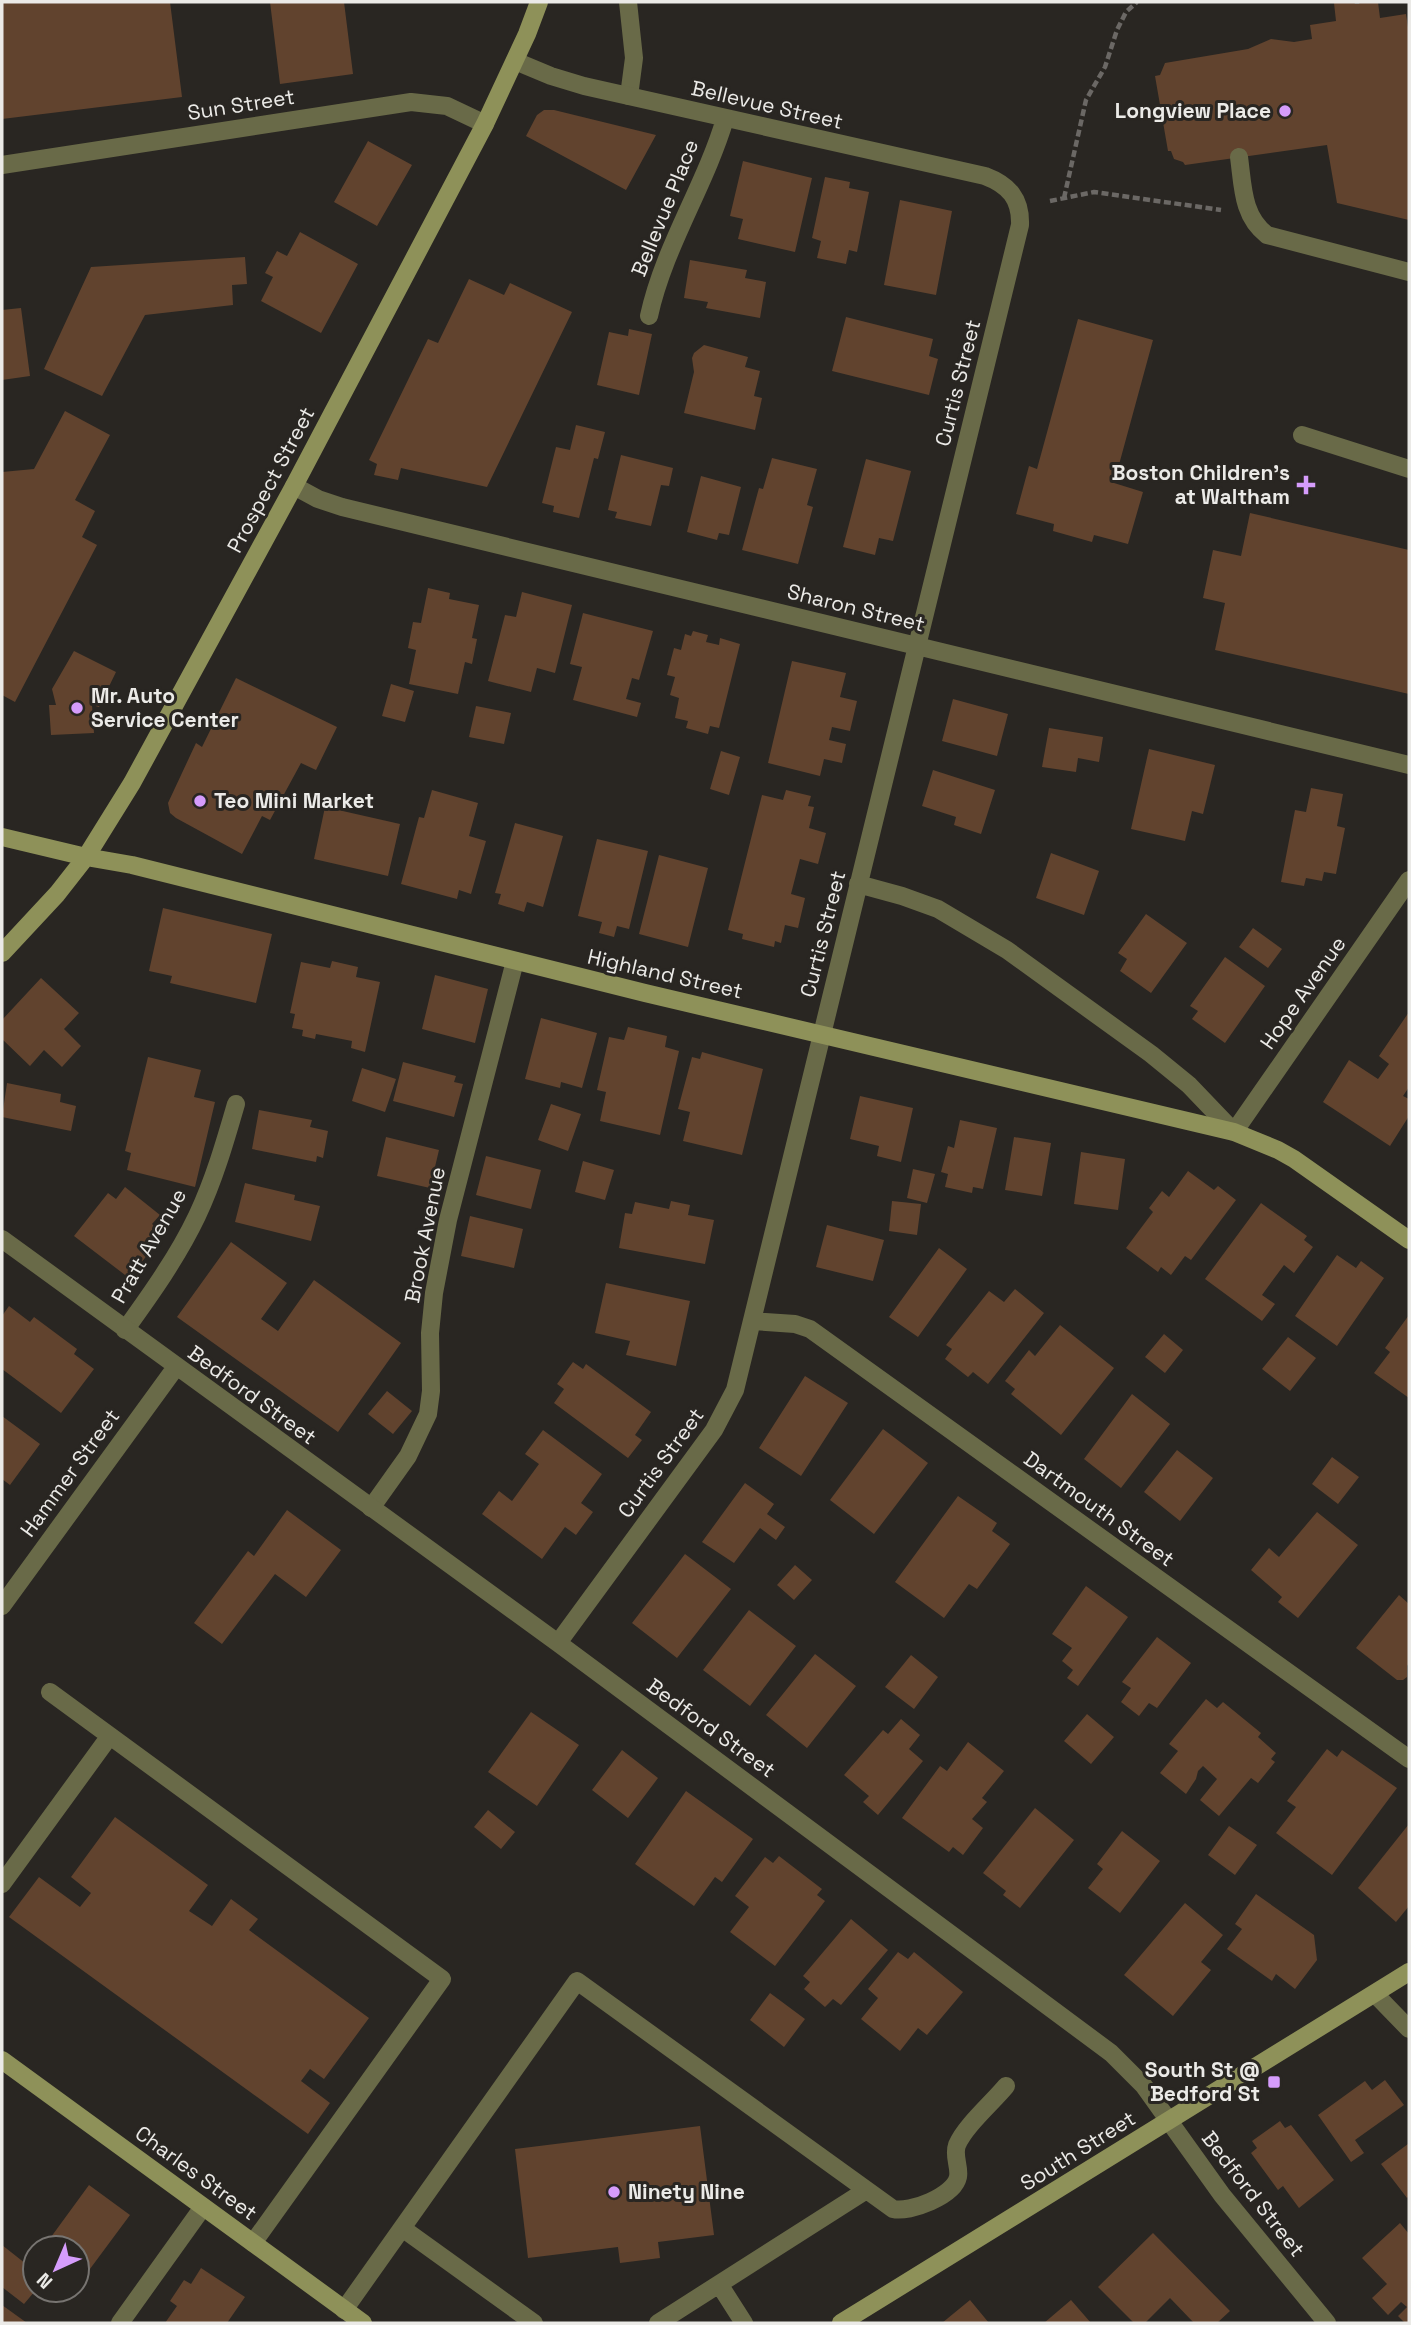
<svg xmlns="http://www.w3.org/2000/svg" width="1411" height="2325" viewBox="0 0 1411 2325" font-family="'Space Grotesk',sans-serif">
<rect width="100%" height="100%" fill="#292622"/>
<!-- building -->
<path fill="#61432e" d="M2,2H170L182,97L2,119Z
M270,2H344L353,74L280,84Z
M1349,2H1378L1380,18L1406,14L1409,34V220L1337,203L1327,145L1185,165L1183,162L1174,159L1171,151H1168L1155,76L1160,75L1165,63L1248,49L1271,39L1294,42L1312,39L1310,25L1336,21L1334,3Z
M544,110H554L656,135L626,190L526,136L537,115Z
M368,141L412,165L377,226L334,202Z
M743,161L812,178L795,252L738,239L743,219L730,216Z
M825,177L850,182L849,188L869,192L857,252L849,250L846,264L817,258L821,241L812,238Z
M900,200L952,211L936,295L884,285Z
M300,232L358,264L321,333L261,301L273,277L265,273L277,251L287,256Z
M245,257L247,284L232,285L233,305L145,315L102,396L44,369L91,267Z
M690,260L747,270L745,278L766,282L760,318L706,308L708,302L684,298Z
M469,279L504,295L510,283L572,312L487,487L401,468L398,480L374,475L377,464L369,460L428,339L438,343Z
M21,308L30,376L2,380V310Z
M846,317L933,339L929,356L938,359L929,395L832,371Z
M1078,319L1153,340L1114,483L1143,492L1128,544L1094,535L1092,542L1053,531L1054,524L1016,514L1029,466L1037,469Z
M629,329L652,334L639,395L597,385L609,332L628,336Z
M704,345L748,357L745,367L760,371L754,396L762,398L755,430L684,413L694,372L692,358L694,353Z
M65,411L110,435L75,500L95,511L82,537L97,545L15,702L2,695V472L34,469Z
M576,425L605,432L598,459L594,458L579,518L553,512L554,506L542,503L556,447L570,450Z
M621,455L673,468L669,486L661,485L651,526L615,518L617,512L608,510Z
M772,458L817,469L807,505L813,507L798,564L742,550L759,488L763,489Z
M866,459L911,471L893,541L879,538L875,555L843,547Z
M701,476L741,487L729,535L719,533L717,540L687,532Z
M1250,513L1409,550V694L1215,650L1225,603L1203,598L1213,550L1241,556Z
M428,588L450,593L449,599L479,605L472,638L477,639L472,664L465,662L458,694L409,684L416,650L408,648L413,622L421,623Z
M522,592L572,605L555,673L537,668L531,692L488,681L505,615L516,617Z
M583,613L653,631L639,680L632,678L626,699L641,703L637,717L573,700L582,667L570,664Z
M693,631L708,635L706,642L719,645L720,638L740,644L719,728L710,726L708,734L686,728L688,721L675,718L679,698L670,695L675,677L667,675L674,648L681,650L685,634L691,636Z
M74,651L116,672L99,707L92,705L94,733L51,735L49,705H56L52,689Z
M792,661L846,673L840,697L857,701L850,731L832,727L829,740L846,744L842,763L824,759L820,776L768,763Z
M236,678L337,727L316,770L301,763L270,820L262,816L242,854L176,818L170,813L168,803L196,743L202,747Z
M391,684L414,691L405,722L382,716Z
M953,699L1008,714L997,756L942,741Z
M476,706L511,713L504,744L469,737Z
M1049,728L1103,737L1099,762L1078,758L1076,772L1042,767Z
M1149,749L1215,765L1203,814L1192,811L1185,841L1131,829Z
M721,751L740,757L729,795L710,789Z
M933,770L995,790L981,834L954,825L956,817L922,806Z
M1311,788L1343,794L1337,826L1345,828L1336,874L1324,872L1322,881L1306,878L1304,886L1281,882L1295,810L1306,812Z
M432,790L478,803L469,836L486,841L471,894L459,890L457,899L401,884L419,817L424,818Z
M786,790L811,796L808,806L814,807L809,828L826,833L818,864L800,859L791,894L805,898L798,928L785,925L781,943L775,941L774,947L742,939L743,934L728,930L762,795L783,800Z
M325,807L400,824L388,876L314,859Z
M515,823L563,836L543,907L527,902L524,912L498,904L501,894L495,893Z
M597,839L648,851L629,929L617,926L614,937L599,933L602,922L578,916Z
M1051,853L1099,871L1084,915L1036,898Z
M659,855L708,868L688,947L639,934Z
M163,908L272,934L256,1003L170,983L172,976L149,971Z
M1146,914L1187,943L1151,993L1120,971L1127,959L1118,953Z
M1253,928L1282,949L1268,968L1239,947Z
M1225,957L1265,986L1225,1043L1192,1019L1198,1011L1190,1006Z
M332,961L358,967L356,977L380,982L365,1052L351,1048L352,1041L316,1034L315,1039L302,1036L303,1030L292,1028L295,1014L290,1013L301,962L330,968Z
M435,975L488,989L475,1043L422,1029Z
M41,978L79,1013L64,1029L81,1046L62,1067L44,1050L30,1066L2,1039V1020Z
M1409,1012V1087L1403,1096L1409,1099V1116L1390,1146L1323,1102L1349,1060L1378,1079L1389,1064L1379,1056Z
M541,1018L597,1033L582,1088L561,1082L560,1088L525,1079Z
M628,1027L667,1036L665,1047L679,1051L660,1135L600,1121L606,1092L597,1090L609,1037L624,1040Z
M702,1052L763,1069L742,1155L683,1141L690,1112L678,1109L692,1057L700,1059Z
M148,1057L201,1070L194,1097L215,1102L195,1187L127,1170L131,1153L125,1151Z
M403,1062L456,1076L454,1082L463,1084L454,1117L393,1101Z
M362,1068L396,1079L385,1112L352,1101Z
M7,1083L61,1094L60,1102L76,1106L71,1131L2,1117Z
M860,1096L913,1108L901,1162L877,1156L879,1146L850,1139Z
M551,1104L581,1114L568,1151L538,1140Z
M259,1110L312,1120L310,1127L328,1131L323,1158L317,1156L316,1162L252,1149Z
M960,1120L997,1128L983,1189L973,1187L972,1193L945,1187L948,1174L941,1172L948,1146L954,1148Z
M386,1137L439,1150L430,1188L377,1176Z
M1014,1137L1051,1143L1042,1196L1005,1190Z
M1081,1152L1125,1159L1118,1210L1074,1204Z
M486,1156L541,1170L531,1209L476,1195Z
M583,1161L614,1170L605,1200L575,1192Z
M913,1169L935,1174L927,1203L907,1198Z
M1188,1171L1214,1190L1218,1186L1236,1200L1191,1260L1185,1256L1171,1275L1161,1267L1158,1272L1126,1248L1153,1212L1149,1208L1162,1191L1169,1197Z
M245,1183L295,1195L294,1200L320,1206L311,1241L235,1222Z
M125,1187L160,1215L152,1224L164,1234L129,1278L74,1236L108,1193L116,1199Z
M671,1201L690,1205L688,1215L714,1220L705,1264L619,1248L625,1213L632,1214L635,1202L669,1209Z
M892,1201L921,1204L917,1235L889,1231Z
M1261,1203L1307,1236L1304,1240L1313,1247L1294,1273L1284,1265L1262,1295L1275,1304L1262,1321L1205,1279Z
M470,1216L523,1229L514,1268L461,1256Z
M827,1225L884,1240L873,1281L816,1267Z
M231,1242L287,1283L261,1319L278,1331L314,1280L401,1343L338,1432L177,1317Z
M939,1248L967,1269L918,1337L889,1317Z
M1337,1255L1356,1268L1361,1261L1384,1278L1337,1346L1295,1316Z
M606,1283L690,1301L676,1366L626,1355L630,1341L595,1333Z
M1015,1289L1044,1313L988,1384L973,1372L968,1377L945,1359L952,1349L946,1345L989,1291L1004,1302Z
M9,1306L30,1322L34,1317L77,1349L74,1354L94,1369L61,1413L2,1369V1316Z
M1409,1315V1398L1374,1373L1390,1352L1385,1348Z
M1060,1325L1114,1368L1061,1435L1011,1394L1015,1389L1005,1381L1029,1350L1035,1356Z
M1164,1334L1183,1350L1165,1373L1145,1357Z
M1288,1337L1316,1358L1290,1391L1262,1369Z
M573,1362L583,1369L586,1364L651,1412L635,1435L642,1440L628,1458L554,1403L564,1389L557,1384Z
M805,1376L848,1403L801,1476L759,1448Z
M387,1391L412,1411L393,1434L368,1414Z
M1132,1394L1170,1424L1121,1488L1084,1459Z
M2,1416L40,1444L10,1485L2,1479Z
M883,1429L928,1463L874,1534L830,1500Z
M543,1430L602,1474L581,1503L593,1512L576,1535L565,1527L542,1559L482,1514L499,1491L512,1501L539,1464L525,1454Z
M1177,1450L1213,1478L1180,1521L1144,1492Z
M1332,1457L1359,1477L1338,1504L1312,1484Z
M745,1483L774,1504L767,1514L785,1527L776,1540L760,1528L734,1563L702,1542Z
M958,1496L997,1523L992,1531L1010,1544L977,1589L969,1584L944,1618L895,1582Z
M287,1510L341,1550L306,1597L275,1574L222,1644L194,1623L248,1551L254,1556Z
M1317,1512L1358,1545L1298,1618L1278,1602L1282,1597L1251,1570L1269,1548L1279,1557Z
M685,1554L731,1589L677,1658L632,1623Z
M795,1565L812,1580L794,1600L777,1585Z
M1086,1586L1128,1617L1078,1686L1067,1678L1073,1670L1062,1661L1072,1648L1052,1634Z
M1399,1595L1409,1604V1663L1407,1666V1677L1403,1680H1397L1356,1648Z
M749,1610L796,1646L750,1706L703,1670Z
M1157,1637L1191,1663L1157,1708L1149,1703L1139,1716L1121,1702L1131,1688L1122,1682Z
M815,1654L856,1686L807,1748L766,1715Z
M911,1655L938,1677L914,1709L885,1687Z
M1206,1699L1217,1708L1223,1702L1261,1733L1258,1737L1276,1753L1271,1759L1275,1762L1258,1783L1251,1778L1219,1816L1200,1800L1217,1779L1203,1766L1198,1771L1196,1779L1186,1794L1160,1773L1178,1751L1169,1744Z
M531,1712L579,1745L537,1806L488,1772Z
M1087,1714L1114,1737L1091,1764L1064,1741Z
M901,1719L920,1735L909,1749L923,1761L878,1815L863,1802L869,1796L844,1775L883,1730L888,1734Z
M968,1742L1004,1771L982,1798L987,1802L972,1819L983,1828L963,1855L953,1847L949,1852L902,1818L940,1766L947,1771Z
M1327,1749L1337,1757L1342,1750L1397,1788L1332,1875L1276,1833L1296,1807L1287,1801Z
M622,1750L658,1778L628,1818L592,1790Z
M686,1791L753,1839L722,1882L715,1877L694,1906L635,1864Z
M1035,1808L1074,1840L1020,1908L1003,1895L1006,1891L983,1873Z
M488,1810L515,1832L501,1849L474,1827Z
M115,1817L208,1885L189,1911L212,1926L231,1899L258,1919L249,1930L369,2018L324,2079L310,2069L301,2081L330,2103L308,2134L9,1917L39,1877L80,1907L91,1893L71,1877Z
M1409,1824V1906L1396,1922L1358,1888Z
M1229,1826L1257,1845L1235,1875L1208,1855Z
M1122,1831L1160,1861L1120,1913L1088,1888L1103,1869L1097,1864Z
M779,1856L822,1889L817,1895L825,1901L775,1966L730,1932L749,1907L735,1896L765,1857L773,1863Z
M1256,1894L1314,1935L1317,1960L1295,1989L1276,1974L1272,1981L1227,1949L1242,1929L1235,1924Z
M1185,1903L1223,1935L1201,1962L1211,1970L1173,2016L1124,1975Z
M851,1919L888,1950L841,2005L833,1999L825,2007L804,1989L810,1982L803,1976Z
M898,1952L908,1959L914,1952L963,1992L927,2035L918,2028L900,2051L861,2019L878,1998L868,1989Z
M770,1993L805,2019L784,2047L750,2020Z
M1385,2080L1404,2105L1355,2140L1364,2153L1351,2162L1318,2115L1365,2081L1372,2090Z
M1280,2121L1285,2128L1291,2125L1334,2180L1299,2208L1283,2186L1278,2190L1251,2153L1257,2148L1252,2141Z
M700,2126L714,2235L658,2242L660,2258L620,2263L618,2247L528,2258L515,2149Z
M1408,2144L1409,2196L1407,2198L1381,2164Z
M89,2185L130,2215L84,2277L77,2272V2248H43Z
M1400,2223L1409,2234V2323H1405L1398,2316L1407,2307L1401,2302L1388,2315L1372,2298L1387,2284L1362,2258Z
M1153,2233L1230,2311L1217,2323H1194L1170,2298L1145,2323H1134L1098,2287Z
M2,2245L35,2271V2291L24,2304L2,2287Z
M201,2268L245,2297L227,2323H165L177,2306L170,2301L184,2280L191,2284Z
M970,2300L989,2323H942Z
M1071,2300L1091,2323H1044Z
M2,2305L27,2323H2Z"/>
<g fill="none" stroke-linecap="round" stroke-linejoin="round">
<!-- path -->
<path stroke="#6b6865" stroke-width="4.5" stroke-dasharray="7 3.5" stroke-linecap="butt" d="M1357,2V4
M1064,198L1086,100L1105,67L1117,30L1126,12L1137,2
M1050,201L1094,192L1221,210"/>
<!-- lane -->
<path stroke="#696a48" stroke-width="18" d="M628,2L634,58L629,96
M1239,157C1243,186 1242,216 1267,235L1409,272
M1302,435L1409,469
M125,1330C151,1294 178,1256 197,1216C214,1180 225,1142 236,1104
M371,1508L408,1456L428,1414L431,1391L430,1333L434,1293L448,1220L515,961
M50,1692L442,1979L253,2243
M2,1884L109,1737
M1375,1994L1409,2029
M402,2228L534,2323
M719,2284L744,2323
M344,2310L577,1981L893,2209C910,2213 954,2196 958,2177C960,2167 953,2156 957,2145C965,2126 992,2103 1006,2086
M658,2323L865,2191"/>
<!-- street -->
<path stroke="#696a48" stroke-width="18" d="M515,61L551,76L584,86L985,176C1009,185 1021,199 1020,225L735,1390L714,1430L558,1643
M2,165L411,102L447,106L485,124
M649,316C664,247 705,186 725,119
M294,486L318,499L342,507L1409,765
M858,884L902,896L938,909L1007,950L1151,1054L1189,1085L1234,1132L1409,880
M2,1239L558,1643L1111,2053L1144,2086L1222,2195L1327,2323
M752,1321L795,1324L810,1329L1409,1759
M2,1606L176,1367
M120,2323L203,2207"/>
<!-- secondary -->
<path stroke="#8e9159" stroke-width="18" d="M2,837L86,857L132,865L645,993L1234,1132L1278,1150L1294,1159L1409,1240
M2,953L57,894L86,857L132,783L294,486L485,124L527,34L539,2
M2,2060L363,2323
M841,2323L1409,1972"/>
</g>
<!-- markers -->
<g fill="#d59cfb" stroke="#292622" stroke-width="2.5">
<circle cx="1285" cy="111" r="7"/>
<path d="M1302.5 474.5h7v7h7v7h-7v7h-7v-7h-7v-7h7z"/>
<circle cx="77" cy="708" r="7"/>
<circle cx="200" cy="801" r="7"/>
<rect x="1267" y="2075" width="14" height="14" rx="3.5"/>
<circle cx="614" cy="2192" r="7"/>
</g>
<g text-anchor="middle" stroke-width="6" stroke-linejoin="round" paint-order="stroke">
<!-- street labels -->
<g font-size="21" fill="#ebeae7" stroke="#292622">
<text transform="translate(241 105) rotate(-9)" y="7">Sun Street</text>
<text transform="translate(767 105) rotate(13)" y="7">Bellevue Street</text>
<text transform="translate(665 208) rotate(-68)" y="7">Bellevue Place</text>
<text transform="translate(958 383) rotate(-76)" y="7">Curtis Street</text>
<text transform="translate(271 480) rotate(-62)" y="7">Prospect Street</text>
<text transform="translate(856 608) rotate(14)" y="7">Sharon Street</text>
<text transform="translate(823 934) rotate(-76)" y="7">Curtis Street</text>
<text transform="translate(665 974) rotate(13)" y="7">Highland Street</text>
<text transform="translate(1303 993) rotate(-55)" y="7">Hope Avenue</text>
<text transform="translate(425 1235) rotate(-79)" y="7">Brook Avenue</text>
<text transform="translate(149 1246) rotate(-60)" y="7">Pratt Avenue</text>
<text transform="translate(252 1395) rotate(36)" y="7">Bedford Street</text>
<text transform="translate(661 1463) rotate(-54)" y="7">Curtis Street</text>
<text transform="translate(70 1473) rotate(-54)" y="7">Hammer Street</text>
<text transform="translate(1099 1509) rotate(36)" y="7">Dartmouth Street</text>
<text transform="translate(711 1728) rotate(36)" y="7">Bedford Street</text>
<text transform="translate(1078 2151) rotate(-32)" y="7">South Street</text>
<text transform="translate(196 2173) rotate(36)" y="7">Charles Street</text>
<text transform="translate(1253 2194) rotate(52)" y="7">Bedford Street</text>
</g>
<!-- poi labels -->
<g font-size="21" font-weight="bold" fill="#ebeae7" stroke="#292622" text-anchor="end">
<text x="1271" y="118">Longview Place</text>
<text x="1290" y="480">Boston Children's<tspan x="1290" dy="24">at Waltham</tspan></text>
<text x="91" y="703" text-anchor="start">Mr. Auto<tspan x="91" dy="24">Service Center</tspan></text>
<text x="214" y="808" text-anchor="start">Teo Mini Market</text>
<text x="1260" y="2077">South St @<tspan x="1260" dy="24">Bedford St</tspan></text>
<text x="628" y="2199" text-anchor="start">Ninety Nine</text>
</g>
</g>
<!-- border -->
<rect width="1411" height="2325" fill="none" stroke="#ebeae7" stroke-width="7"/>
<!-- north arrow -->
<g transform="translate(56 2269) rotate(224)"><circle r="33" fill="#292622" stroke="#777471" stroke-width="2"/>
<path d="M0-5L12 26L0 18L-12 26Z" fill="#d59cfb"/>
<text y="-10" font-size="19" font-weight="bold" text-anchor="middle" fill="#ebeae7">N</text>
</g>
</svg>
